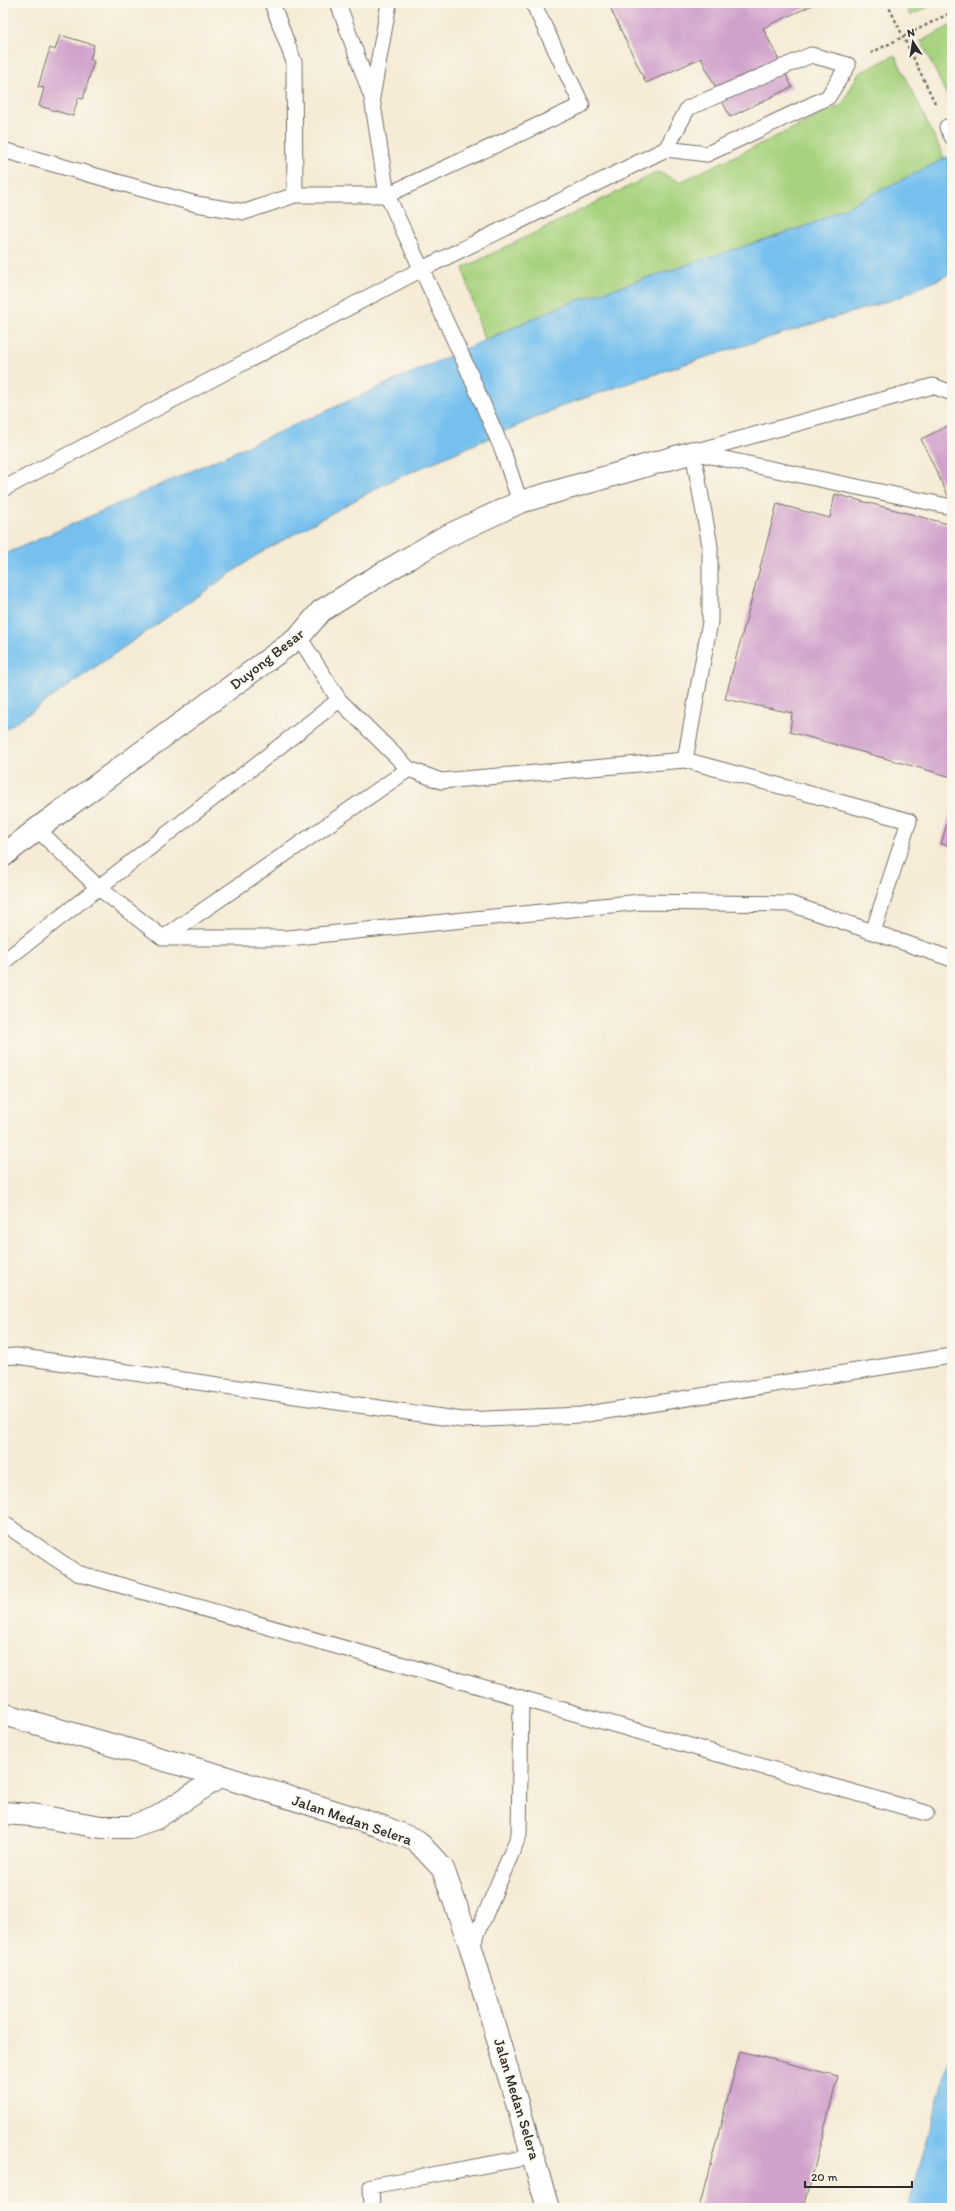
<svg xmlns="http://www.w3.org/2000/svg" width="955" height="2211" viewBox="0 0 955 2211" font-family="Itim,sans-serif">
<rect width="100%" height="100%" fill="#fbf7ec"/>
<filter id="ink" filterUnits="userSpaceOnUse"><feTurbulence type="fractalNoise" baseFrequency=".025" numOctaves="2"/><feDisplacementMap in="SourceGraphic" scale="8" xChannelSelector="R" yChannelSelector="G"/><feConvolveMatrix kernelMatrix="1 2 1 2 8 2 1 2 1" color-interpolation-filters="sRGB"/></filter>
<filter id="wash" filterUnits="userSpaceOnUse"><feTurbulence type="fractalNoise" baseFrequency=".012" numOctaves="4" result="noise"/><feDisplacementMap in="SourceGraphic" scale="16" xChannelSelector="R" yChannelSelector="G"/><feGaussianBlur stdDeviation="0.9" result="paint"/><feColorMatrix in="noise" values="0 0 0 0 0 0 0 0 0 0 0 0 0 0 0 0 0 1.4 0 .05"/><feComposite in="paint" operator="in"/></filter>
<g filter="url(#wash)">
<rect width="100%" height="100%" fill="#f5ebd6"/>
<!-- green -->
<path fill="#a7d27e" stroke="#697e54" d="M904,3H936L910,16Z
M952,25V106L921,41Z
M895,55L945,159L812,224L564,305L484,340L463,268L658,172L680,182L842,105L858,74Z"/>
<!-- water -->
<path fill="#75c0ee" stroke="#50768c" d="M952,155V273L898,298L697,360L567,404L386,483L260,553L3,731V555L564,305L812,224Z
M952,2051V2208H908Z"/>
<g id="blocks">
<!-- building -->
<path fill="#d0a1cb" d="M608,3H817L763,28L792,87L730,117L701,58L646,83Z
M60,35L94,45L90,60L94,61L83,99L78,98L73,116L39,106L44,88L38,87L50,48L55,50Z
M952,424V499L950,500L921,439Z
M835,494L952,525V777L790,732L792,713L725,699L777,504L830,518Z
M952,806V846L941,844Z
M740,2051L838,2076L804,2208H699Z"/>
</g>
</g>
<g filter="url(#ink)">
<use href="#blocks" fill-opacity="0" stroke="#726e67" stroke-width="1"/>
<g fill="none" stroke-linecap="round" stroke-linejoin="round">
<defs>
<path id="lane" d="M272,3L294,62L295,195
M338,3L372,98L387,195L466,365L503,451L520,502
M372,97L389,3
M947,127L952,137
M3,150L196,204L245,212L295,195H387L582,105L533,3
M693,452L933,386L952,393
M696,453L952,507
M3,489L420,270L666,149L707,154L828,97L848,65L811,55L688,108L666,149
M299,637L339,700L409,769L441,781L685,760L909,821L873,932
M685,760L710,622V546L693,452
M37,829L99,888L163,938H288L640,902L791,904L952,959
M163,938L409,769
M3,962L339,700
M3,1357L16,1356L463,1420L581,1415L951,1356
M3,1523L77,1573L521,1698
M471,1948L519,1835L521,1698L926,1813
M372,2208L371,2186L535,2156"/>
<path id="street" d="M3,856L37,829L299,637L321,611L373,579L443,538L520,502L693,452
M3,1813L32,1815L101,1827H130L156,1818L221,1776"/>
<path id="secondary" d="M3,1714L221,1776L383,1827L417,1841L443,1869L471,1948L548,2208"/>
</defs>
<!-- lane casing -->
<use href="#lane" stroke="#726e67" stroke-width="17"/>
<!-- street casing -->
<use href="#street" stroke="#726e67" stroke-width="24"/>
<!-- secondary casing -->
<use href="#secondary" stroke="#726e67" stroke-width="24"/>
<!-- path -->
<path stroke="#726e67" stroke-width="2.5" stroke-dasharray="3 3" stroke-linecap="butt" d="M887,3L936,105
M871,53L952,12"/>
<!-- lane -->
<use href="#lane" stroke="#fff" stroke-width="15"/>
<!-- street -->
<use href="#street" stroke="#fff" stroke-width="22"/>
<!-- secondary -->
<use href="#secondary" stroke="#fff" stroke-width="22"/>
</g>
</g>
<g text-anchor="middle" stroke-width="3.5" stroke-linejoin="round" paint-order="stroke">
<!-- street labels -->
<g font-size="15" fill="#2b2b2b" stroke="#fbf7ec">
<text transform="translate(267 659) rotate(-38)" y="5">Duyong Besar</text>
<text transform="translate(352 1820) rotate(19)" y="5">Jalan Medan Selera</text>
<text transform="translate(517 2099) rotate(73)" y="5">Jalan Medan Selera</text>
</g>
</g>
<!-- margin -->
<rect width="955" height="2211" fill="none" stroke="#fbf7ec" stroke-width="16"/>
<!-- north arrow -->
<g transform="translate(913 42) rotate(348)" stroke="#fbf7ec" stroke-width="3" paint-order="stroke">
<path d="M0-3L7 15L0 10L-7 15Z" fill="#2b2b2b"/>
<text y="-6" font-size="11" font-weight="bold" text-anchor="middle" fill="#2b2b2b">N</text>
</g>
<!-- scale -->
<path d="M805 2181v6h107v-6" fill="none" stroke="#2b2b2b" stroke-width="2"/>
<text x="811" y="2181" font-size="12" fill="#2b2b2b" stroke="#fbf7ec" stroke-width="3" paint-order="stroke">20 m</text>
</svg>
